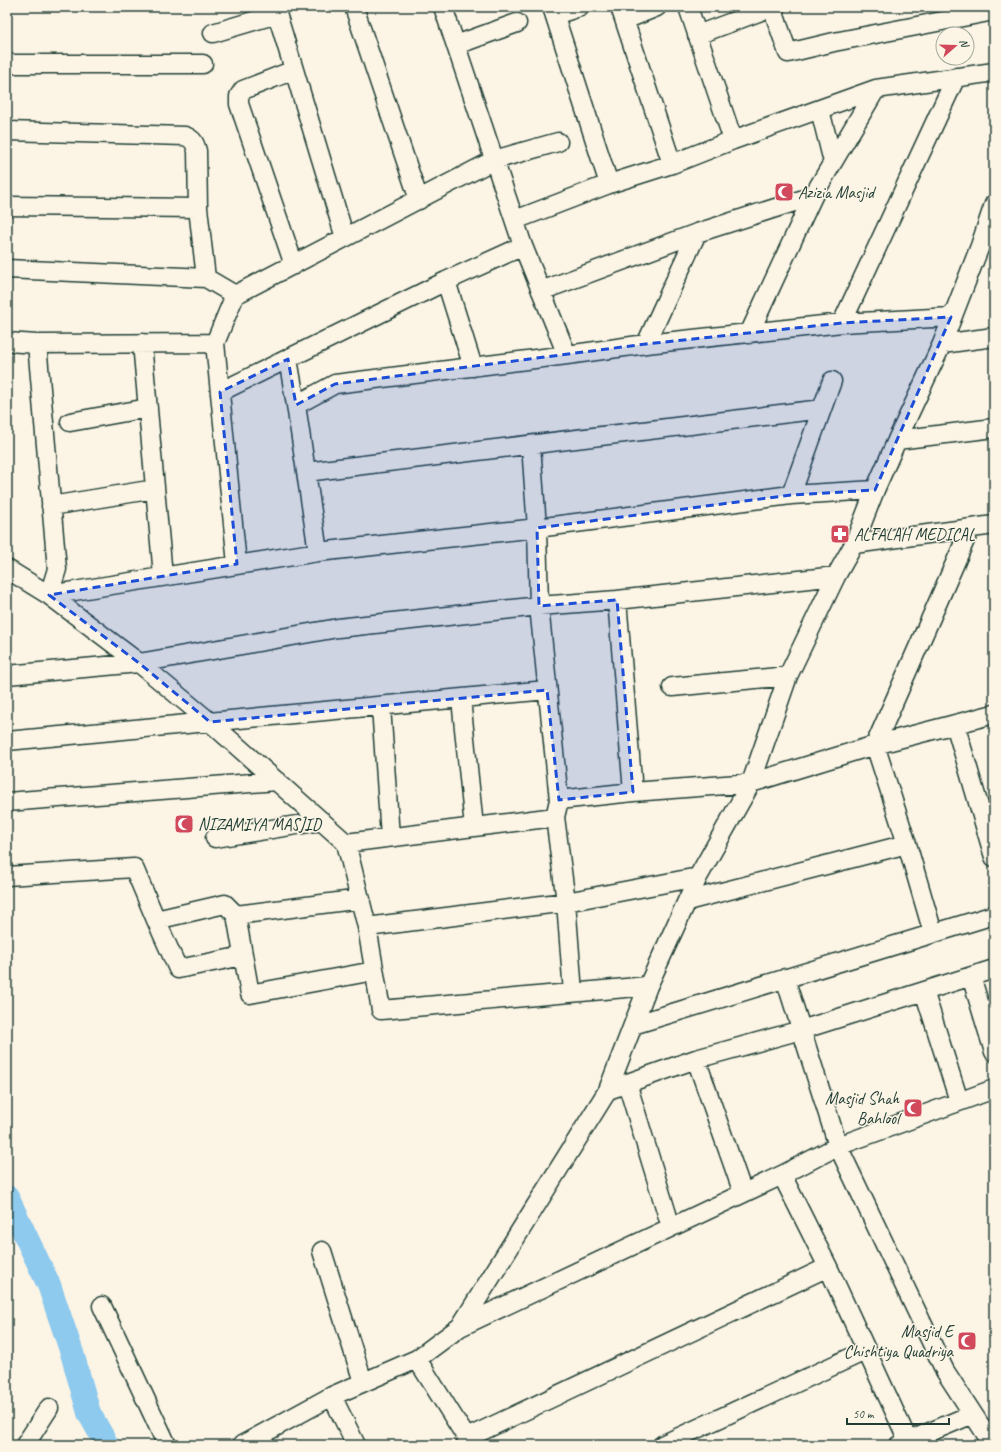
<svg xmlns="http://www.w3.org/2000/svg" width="1001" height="1452" viewBox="0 0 1001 1452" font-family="Caveat,sans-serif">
<rect width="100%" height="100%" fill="#fcf5e5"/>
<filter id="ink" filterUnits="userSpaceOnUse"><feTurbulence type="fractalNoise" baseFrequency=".025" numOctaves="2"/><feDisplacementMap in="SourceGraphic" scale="8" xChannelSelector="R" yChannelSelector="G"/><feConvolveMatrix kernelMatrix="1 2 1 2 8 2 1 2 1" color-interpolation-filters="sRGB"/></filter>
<g filter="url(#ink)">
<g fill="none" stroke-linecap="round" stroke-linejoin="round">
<!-- river -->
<path stroke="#8ec9ee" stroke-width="24" d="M7,1197L49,1285L72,1353L89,1413L107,1445"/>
<defs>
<path id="minor" d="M275,7L345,238
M354,7L419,200
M443,7L523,246L567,355
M552,7L609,184
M620,7L672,164
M688,7L733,140
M772,7L788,53L834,42L994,11
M555,15L580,7
M625,20L657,7
M213,33L277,14
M697,35L772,7
M456,45L517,23
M7,64H203
M294,70L243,90L239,96V104L294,265
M820,110L833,162
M7,131L185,136C193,139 195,143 197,151L198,208
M7,206L198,208L206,278
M515,220L609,184L672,164L733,140L876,89L994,72
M7,269L206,278L235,295L494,160L558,142
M446,281L473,367
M541,291L697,233L813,196
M235,295L215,343L237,564
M842,323L956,77
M749,334L813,196L876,89
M7,342L37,344L215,343
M142,343L163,576
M37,344L57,569L49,595L318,552L537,528L791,495L875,490
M646,344L697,233
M942,344L994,337
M288,359L296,405
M220,392L446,281L523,246
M70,422L148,408
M897,440L994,428
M531,445L537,528L539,606L559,800L555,817L566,902L573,993
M306,472L822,409
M791,495L832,381
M51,506L155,489
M854,544L994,525
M318,552L296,405L335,384L567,355L646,344L842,323L951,317
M7,569L49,595L139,663L210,722L346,843L367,927L381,1010L648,986
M617,600L633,792
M7,675L139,663L338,628L539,606L617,600L836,576
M672,687L788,676
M461,699L474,827
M381,706L390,837
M955,724L994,857
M7,741L547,690
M559,800L633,792L751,783L875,745L994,714
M7,802L277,781
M215,838L322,821
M346,843L555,817
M7,876L134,868L156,920L178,969L243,956
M687,901L907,844
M236,915L250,994L374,971
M156,920L225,904L236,915L361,899
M367,927L566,902L698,877
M933,933L907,844L875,745L970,529
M971,976L994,1052
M785,978L838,1146L945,1371L993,1445
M924,991L959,1101
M633,1025L994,915
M696,1059L743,1193
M627,1083L671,1227
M608,1090L696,1059L801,1030L994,969
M782,1175L828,1267L910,1445
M322,1251L363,1382
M102,1306L167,1445
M460,1327L608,1090L648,986L698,877L751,783L788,676L836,576L854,544L875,490L897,440L942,344L980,246L994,204
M417,1359L471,1445
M332,1396L356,1445
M467,1438L828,1267
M25,1445L49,1408
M242,1445L332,1396L417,1359L460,1327L782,1175L838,1146L994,1089
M662,1445L867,1350
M899,1445L973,1414"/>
</defs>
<!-- minor casing -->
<use href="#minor" stroke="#1f3d34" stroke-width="21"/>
<!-- minor -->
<use href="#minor" stroke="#fcf5e5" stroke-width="18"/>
</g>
</g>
<!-- marked area -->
<path fill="#1d4ed8" fill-opacity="0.2" stroke="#1d4ed8" stroke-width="3" stroke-dasharray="8 5" stroke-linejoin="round" d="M951,317L875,490L791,495L537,528L539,606L617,600L633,792L559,800L547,690L210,722L139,663L49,595L237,564L220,392L288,359L296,405L335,384L646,344L842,323Z"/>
<!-- icons -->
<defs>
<symbol id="mosque-square" viewBox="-11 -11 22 22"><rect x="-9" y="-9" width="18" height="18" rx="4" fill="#d1495b" stroke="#fcf5e5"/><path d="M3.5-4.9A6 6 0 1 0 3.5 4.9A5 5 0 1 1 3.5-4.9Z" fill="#fff"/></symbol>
<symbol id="pharmacy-square" viewBox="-11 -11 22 22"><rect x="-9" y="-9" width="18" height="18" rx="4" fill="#d1495b" stroke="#fcf5e5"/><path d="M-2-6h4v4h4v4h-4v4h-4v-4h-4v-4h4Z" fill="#fff"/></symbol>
</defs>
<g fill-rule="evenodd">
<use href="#mosque-square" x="773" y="181" width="22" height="22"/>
<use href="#pharmacy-square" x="829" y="523" width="22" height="22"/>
<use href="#mosque-square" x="173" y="813" width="22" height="22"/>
<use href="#mosque-square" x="902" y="1097" width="22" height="22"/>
<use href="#mosque-square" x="956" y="1330" width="22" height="22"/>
</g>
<g text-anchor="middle" stroke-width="3" stroke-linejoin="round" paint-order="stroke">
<!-- poi labels -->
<g font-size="17" fill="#1f3d34" stroke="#fcf5e5" text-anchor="start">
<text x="798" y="198">Azizia Masjid</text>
<text x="854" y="540">ALFALAH MEDICAL</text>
<text x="198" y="830">NIZAMIYA MASJID</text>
<text x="899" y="1104" text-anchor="end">Masjid Shah<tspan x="899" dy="20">Bahlool</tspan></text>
<text x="953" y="1337" text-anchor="end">Masjid E<tspan x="953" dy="20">Chishtiya Quadriya</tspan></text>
</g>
</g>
<!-- margin -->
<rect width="1001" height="1452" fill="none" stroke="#fcf5e5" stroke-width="24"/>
<rect x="12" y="12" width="977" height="1428" fill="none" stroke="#1f3d34" stroke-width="1.5" filter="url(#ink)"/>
<!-- north arrow -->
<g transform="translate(955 46) rotate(70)"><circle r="19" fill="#fcf5e5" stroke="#a4ab9e"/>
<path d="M0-3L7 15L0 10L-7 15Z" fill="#d1495b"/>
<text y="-6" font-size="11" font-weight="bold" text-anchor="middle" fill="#1f3d34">N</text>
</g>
<!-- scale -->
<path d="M847 1418v6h102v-6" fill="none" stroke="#1f3d34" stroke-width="2"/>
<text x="853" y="1418" font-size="12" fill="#1f3d34" stroke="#fcf5e5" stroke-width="3" paint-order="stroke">50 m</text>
</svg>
